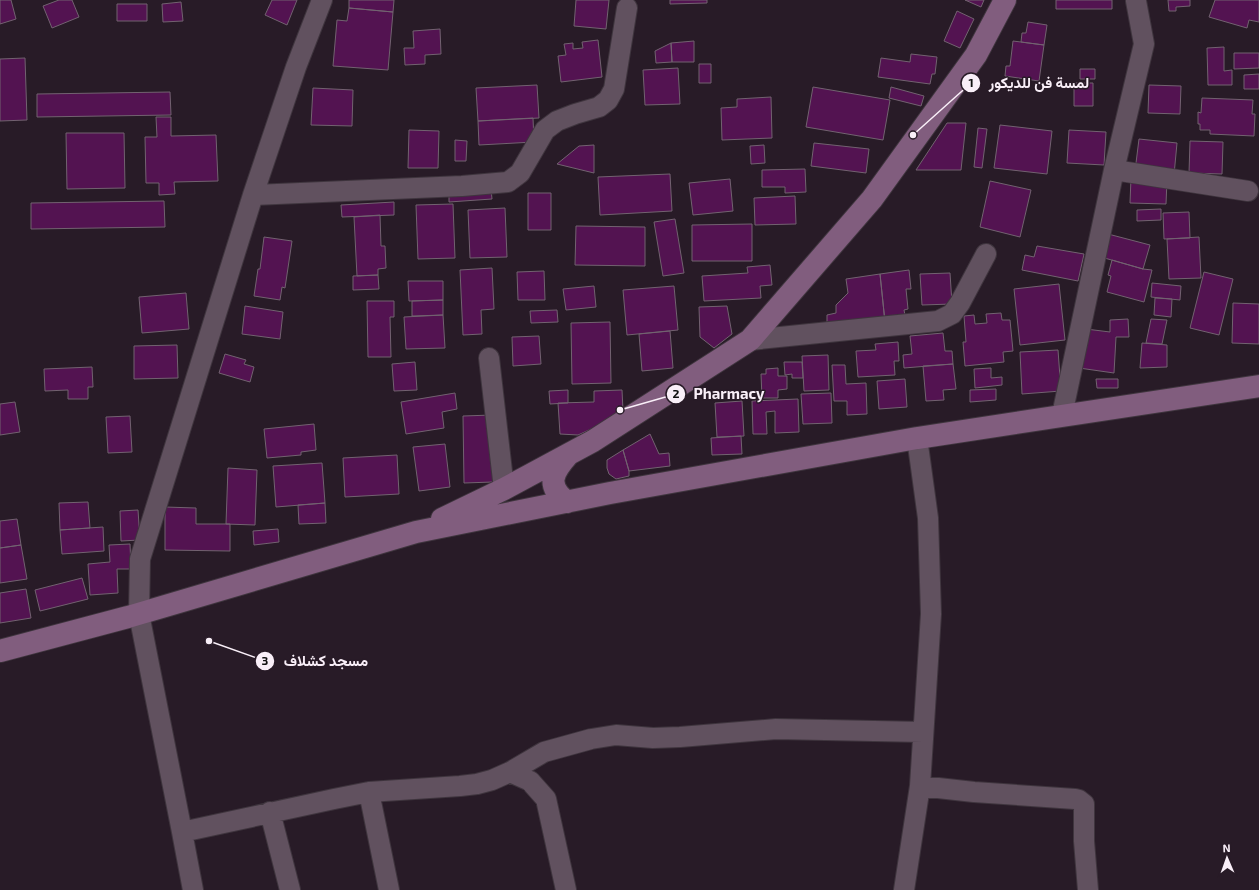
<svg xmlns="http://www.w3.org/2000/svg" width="1259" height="890" viewBox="0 0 1259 890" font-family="'Exo 2',Vazirmatn,sans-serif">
<rect width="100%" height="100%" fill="#281b27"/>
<!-- building -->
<path fill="#531351" stroke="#726270" d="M0,0H11L16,19L0,24Z
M59,0H72L79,17L52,28L43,6Z
M272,0H297L287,25L265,15Z
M349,0H394L393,12L349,8Z
M576,0H609L606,29L574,26Z
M670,0H707V3L670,4Z
M965,0H984L981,7Z
M1056,0H1112V9H1056Z
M1168,0H1190V6L1176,7V11H1169Z
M1215,0H1259V22L1249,20L1247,28L1209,17Z
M181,2L183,21L163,22L162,4Z
M117,4H147V21H117Z
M349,8L393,12L388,70L333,66L337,20L347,21Z
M957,11L974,19L960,48L944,41Z
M1028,22L1047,25L1044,45L1021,42L1022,33H1026Z
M440,29L441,54L425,55V64L405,65L404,48H414L413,31Z
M598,40L602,77L561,82L558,56L566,55L564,44L573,43V49L583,48L582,42Z
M694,41V62H672L671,43Z
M1013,41L1044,45L1039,81L1005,76L1006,66H1010Z
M671,43L672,62L656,63L655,51Z
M1224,47V71L1232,70V85H1208L1207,48Z
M1234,53H1259V68L1234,69Z
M911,54L937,57L935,74H932L930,84L878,77L881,58L910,62Z
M25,58L27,120L0,121V59Z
M699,64H711V83H699Z
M678,68L680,104L645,105L643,70Z
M1080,69H1095V79H1080Z
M1259,74V89H1244V75Z
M1074,83H1093V106H1074Z
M537,85L539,118L478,121L476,88Z
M1149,85L1181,86L1180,114L1148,113Z
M813,87L890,100L883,140L806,127Z
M891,87L924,96L921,106L889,98Z
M313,88L353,90L352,126L311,125Z
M170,92L171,115L37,117V94Z
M771,97L772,138L722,140L721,108L737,107V99Z
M1202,98L1253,100L1252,114H1255L1254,136L1210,134V130H1200V124H1198V112L1201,113Z
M156,117H171V136L216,135L218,181L174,182L175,194L159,195V183H146L145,137H157Z
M533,118L534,142L479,145L478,121Z
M947,123H966L961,170H916Z
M1000,125L1052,131L1047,174L994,168Z
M978,128L987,129L982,168L974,167Z
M409,130L439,131L438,168H408Z
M1069,130L1106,132L1104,165L1067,163Z
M66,133H124L125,188L67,189Z
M1139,139L1177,143L1174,175L1135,171Z
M455,140L467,141L466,161H455Z
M1190,141L1223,142L1222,174L1189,173Z
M814,143L869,149L866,173L811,166Z
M594,145V173L557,164L579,146Z
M764,145L765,163L751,164L750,146Z
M805,169L806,192L785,193V187H762V170Z
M670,174L672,211L600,215L598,177Z
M1131,178L1167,180L1166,204L1130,203Z
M730,179L733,211L693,215L689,183Z
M990,181L1031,190L1020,237L980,227Z
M491,189L492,199L449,202V192Z
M528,193H551V230H528Z
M795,196L796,224L755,225L754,198Z
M164,201L165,227L31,229V203Z
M394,202V215L342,217L341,205Z
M453,204L455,258L418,259L416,205Z
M505,208L507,257L470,258L468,210Z
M1161,209V220L1137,221V210Z
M1189,212L1190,238L1164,239L1163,213Z
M380,215L381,246H385L386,268L378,269V275L357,276L354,217Z
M675,219L684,273L663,276L654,222Z
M752,224V261H692V225Z
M576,226L645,227V266L575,265Z
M1108,234L1150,245L1143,269L1101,257Z
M264,237L292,241L285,288L282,287L280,300L254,296L258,269H260Z
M1199,237L1201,278L1169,279L1167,239Z
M1037,246L1084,254L1078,281L1022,270L1025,255L1034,257Z
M1112,260L1143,269L1152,270L1144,302L1107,292L1111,276L1108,275Z
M770,265L772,285L760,286L761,298L704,301L702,276L748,273L747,267Z
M492,268L494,309L481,310L482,334L463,335L460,270Z
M909,270L911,289H906L908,309L904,310L906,320L885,322L880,274Z
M544,271L545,300H518L517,272Z
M1204,272L1233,279L1219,335L1190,328Z
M950,273L952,304L922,305L920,274Z
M880,274L885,322L827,328V315L836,313V305L848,293L846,279Z
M378,275L379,289L353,290V276Z
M408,281H443V300L409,301Z
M1152,283L1181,286L1180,300L1151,297Z
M1059,284L1065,340L1020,345L1014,289Z
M594,286L596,307L566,310L563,289Z
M674,286L678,330L627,335L623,290Z
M186,293L189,329L142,333L139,297Z
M1155,298L1172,299L1171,317L1154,315Z
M443,300V315L412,316V301Z
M367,301H394V317H390L391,357H368Z
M1233,303L1259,304V344L1232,343Z
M245,306L283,312L280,339L242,334Z
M727,306L732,334L714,348L700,337L699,307Z
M557,310L558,322L531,323L530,311Z
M1001,313L1002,320H1010L1013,351L1003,352L1004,362L965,366L963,342H966L964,316L974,315L975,324L987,323L986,314Z
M443,315L445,348L406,349L404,317Z
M1128,319L1129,337H1116L1114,373L1079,368L1086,329L1110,332V320Z
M1151,319L1167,320L1162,344L1146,343Z
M610,322L611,383L572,384L571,323Z
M670,331L673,368L642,371L639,334Z
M943,333L945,351H952L953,364L904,368L903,355L912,354L910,336Z
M539,336L541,364L513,366L512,337Z
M898,342L899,361H894L895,375L858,377L856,351L876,350L875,344Z
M1142,343L1167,345V367L1140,368Z
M177,345L178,378L134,379V346Z
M1058,350L1061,391L1022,394L1020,352Z
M225,354L246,360L244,364L254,367L250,382L219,373Z
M828,355L829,390L804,391L802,356Z
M415,362L417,390L394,391L392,364Z
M784,362H802L803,378H792V374L785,375Z
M953,364L956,389L943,390L944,400L926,401L923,366Z
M832,365H845L846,384L866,383L867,414L847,415V401H834Z
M92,367L93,387H88V399H68V390L45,391L44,369Z
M778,368V376H787V389L778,390V398H762L761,374H766V369Z
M991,368V378L1002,377V385L975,388L974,369Z
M905,379L907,407L879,409L877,381Z
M1096,379H1118V388H1097Z
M996,389V400L970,402V390Z
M568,390V403L550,404L549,391Z
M622,390L623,411L598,426L578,435L560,434L558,403L594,402V391Z
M455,393L457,409L442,412L444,428L406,434L401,402Z
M831,393L832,423L803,424L801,394Z
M798,399L799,432L775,433V411L766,412L767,434H753L752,401Z
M742,401L744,436L717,437L715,403Z
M15,402L20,432L0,435V404Z
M492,415L493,482L464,483L463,416Z
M130,416L132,452L108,453L106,417Z
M314,424L316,450L301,452V455L267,458L264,429Z
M650,434L659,454L669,453L670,466L629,471L623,450Z
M741,436L742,454L712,455L711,438Z
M445,444L450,487L419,491L413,447Z
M623,450L629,471V476L616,479L609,474L607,468V460Z
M397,455L399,494L345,497L343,458Z
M322,463L325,503L276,507L273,466Z
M228,468L257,470L255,525L226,524Z
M88,502L90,528L60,530L59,503Z
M325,503L326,523L299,524L298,505Z
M165,507L196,508V524H230V551L165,550Z
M138,510L140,540L121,541L120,511Z
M17,519L21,545L0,548V521Z
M103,527L104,551L62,554L60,530Z
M278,529L279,542L254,545L253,531Z
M130,544L131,569H117L118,593L90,595L88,564L110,562L109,545Z
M21,545L27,579L0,583V548Z
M82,578L88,599L40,611L35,590Z
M26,589L31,618L0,623V593Z"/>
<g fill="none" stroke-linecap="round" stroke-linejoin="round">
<defs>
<path id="minor" d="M1114,170L1248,191
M253,195L462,186L508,182L520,173L545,130L557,121L575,114L599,107L608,100L614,89L627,8
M750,340L938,321L952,314L960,303L986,254
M489,358L504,489
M1062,415L1114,170L1144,44L1136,1
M510,772L530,781L546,799L566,890
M920,786L974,792L1075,799L1079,800L1084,804V841L1088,890
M369,792L389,890
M270,812L290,890
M182,832L334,799L369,792L460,786L477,784L492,780L510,772L544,752L591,739L616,735L653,738L680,737L776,729L923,732
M193,890L182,832L139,614L140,559L253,195L296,67L322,0
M904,890L920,786L931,614L928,518L917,438"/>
<path id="secondary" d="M567,502C545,485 553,472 568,455
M442,519L504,489L593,441L750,340L872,199L976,55L1005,0
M0,651L128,617L416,532L610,493L917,438L1259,386"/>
</defs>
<!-- minor casing -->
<use href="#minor" stroke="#3f353e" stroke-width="22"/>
<!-- secondary casing -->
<use href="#secondary" stroke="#3f353e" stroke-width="24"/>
<!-- minor -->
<use href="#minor" stroke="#61515f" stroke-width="20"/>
<!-- secondary -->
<use href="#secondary" stroke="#815d7e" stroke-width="22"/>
</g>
<!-- callouts -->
<path fill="none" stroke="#f9eff8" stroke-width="1.5" d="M913 135L971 83M620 410L676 394M209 641L265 661"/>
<g fill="#f9eff8" stroke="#281b27" stroke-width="1.5">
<circle cx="913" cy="135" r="4"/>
<circle cx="620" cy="410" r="4"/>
<circle cx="209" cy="641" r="4"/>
<circle cx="971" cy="83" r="10"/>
<circle cx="676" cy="394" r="10"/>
<circle cx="265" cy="661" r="10"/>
</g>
<g font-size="12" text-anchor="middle" font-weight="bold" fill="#111">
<text x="971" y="87">1</text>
<text x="676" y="398">2</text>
<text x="265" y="665">3</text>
</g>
<g font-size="15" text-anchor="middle" font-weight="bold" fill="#f9eff8" stroke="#281b27" stroke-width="3" stroke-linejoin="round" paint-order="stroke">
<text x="1039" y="88">لمسة فن للديكور</text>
<text x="729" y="399">Pharmacy</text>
<text x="326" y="666">مسجد كشلاف</text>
</g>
<!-- north arrow -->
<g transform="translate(1227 858) rotate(358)" stroke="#281b27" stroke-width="3" paint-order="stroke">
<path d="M0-3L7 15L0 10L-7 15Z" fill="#f9eff8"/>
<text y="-6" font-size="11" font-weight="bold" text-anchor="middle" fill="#f9eff8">N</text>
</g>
</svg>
